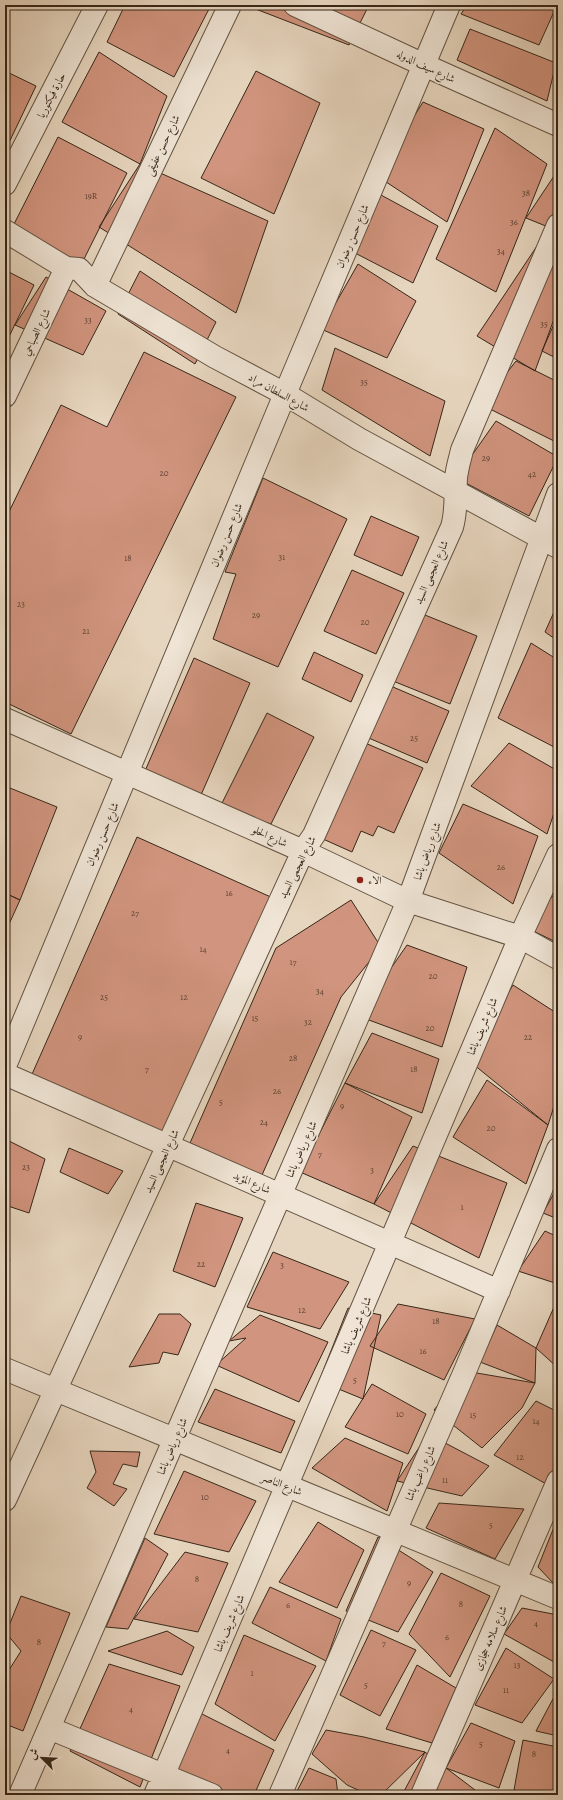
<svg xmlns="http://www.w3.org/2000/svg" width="563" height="1800" viewBox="0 0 563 1800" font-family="Alegreya,Amiri,serif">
<rect width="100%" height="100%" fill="#e7d6bf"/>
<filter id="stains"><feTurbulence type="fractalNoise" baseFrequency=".005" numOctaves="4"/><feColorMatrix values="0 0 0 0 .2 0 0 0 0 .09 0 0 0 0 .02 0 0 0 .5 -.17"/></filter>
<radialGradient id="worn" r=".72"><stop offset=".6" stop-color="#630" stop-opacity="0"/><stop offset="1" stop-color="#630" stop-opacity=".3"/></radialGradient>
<!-- building -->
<path fill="#d1947e" stroke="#362719" d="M125,5H207L210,7L174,77L107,42Z
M254,5H369L349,45L253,8Z
M467,5H557L539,45L461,14Z
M470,29L556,63L547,101L457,60Z
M99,52L167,96L140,164L62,122Z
M5,71L36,86L5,151Z
M256,71L320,103L274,214L201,178Z
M423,102L484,129L447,222L377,176Z
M495,128L547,164L496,292L436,259Z
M58,137L127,173L79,269L9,234Z
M140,164L268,221L236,313L99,227Z
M558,170V231L526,218Z
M381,195L438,226L413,283L355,253Z
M537,246L558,251V308L535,371L477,336Z
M358,264L416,301L387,358L321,329Z
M5,270L34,285L5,345Z
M140,271L216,322L195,364L118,314Z
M46,277L106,311L83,355L15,325Z
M558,315V359L542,351Z
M335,348L445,401L430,456L322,390Z
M144,352L236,397L71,734L5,702V520L61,405L107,427Z
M516,361L558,382V443L482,405Z
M496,421L558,457L529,516L456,478Z
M263,478L347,519L278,667L213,639L236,574L225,572Z
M371,516L419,537L402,576L354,555Z
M352,570L404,593L376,654L324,631Z
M558,603V641L545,632Z
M420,613L477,636L450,704L393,681Z
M531,643L558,660V749L498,718Z
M314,652L363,675L351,702L302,679Z
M194,658L250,683L201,795L145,771Z
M386,684L449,711L427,763L364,736Z
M267,713L314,737L271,824L220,807Z
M356,739L423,768L394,833L378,826L373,836L361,831L352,852L314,835Z
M509,743L558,771V801L547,834L471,786Z
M5,786L57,807L20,900L5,893Z
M463,804L538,836L513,904L439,853Z
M137,837L273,898L164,1142L29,1081Z
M558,890V943L525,927Z
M5,893L20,900L5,933Z
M351,900L381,947L341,997L262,1175L190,1143L276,948Z
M407,945L467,967L442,1047L358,1016Z
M513,985L558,1014V1094L548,1125L468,1060Z
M372,1033L439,1059L422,1113L345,1083Z
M487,1080L548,1125L526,1184L453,1137Z
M345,1083L412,1117L374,1204L300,1172Z
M5,1139L45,1159L29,1213L5,1205Z
M413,1146L507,1183L479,1258L374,1204Z
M69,1148L123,1171L108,1194L60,1172Z
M558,1186V1219L543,1213Z
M196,1203L243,1218L215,1287L173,1271Z
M545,1231L558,1237V1284L518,1271Z
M273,1252L349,1282L320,1329L247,1307Z
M5,1256L10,1259L5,1270Z
M398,1304L475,1319L444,1380L370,1346Z
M554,1307L558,1308V1368L536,1348Z
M348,1308L381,1315L363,1399L319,1381Z
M159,1314H180L191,1324L178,1355L163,1352L159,1363L129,1367Z
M260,1315L328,1342L299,1402L216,1365L246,1338L229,1341Z
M497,1325L536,1348L535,1383L480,1362Z
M465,1371L535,1383L522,1408L482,1448L434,1410Z
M372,1384L426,1414L408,1454L345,1427Z
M215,1389L295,1421L281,1453L198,1422Z
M536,1401L558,1412V1459L548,1485L494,1455Z
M428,1434L489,1466L462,1496L397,1481Z
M345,1438L403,1463L387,1511L312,1468Z
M90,1451L140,1452L137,1467L123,1464L113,1484L127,1489L114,1506L87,1488L96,1472Z
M184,1471L256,1501L229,1552L154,1534Z
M439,1503L524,1509L495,1559L426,1528Z
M558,1517V1579L554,1584L538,1567Z
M318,1522L364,1550L337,1608L279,1582Z
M378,1537L433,1572L398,1632L346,1611Z
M145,1538L168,1554L128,1629L106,1627Z
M185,1552L228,1563L198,1632L134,1619Z
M441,1573L490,1596L450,1677L409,1634Z
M270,1587L341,1619L326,1661L252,1623Z
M21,1596L70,1613L23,1731L5,1724V1680L9,1670L21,1651L6,1633Z
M522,1608L558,1615V1652L554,1662L504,1634Z
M371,1630L416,1650L380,1716L340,1695Z
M167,1631L194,1647L182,1675L108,1651Z
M244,1635L316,1666L275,1741L215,1704Z
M506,1648L554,1679L522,1723L475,1705Z
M109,1664L180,1686L140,1787L70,1751Z
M417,1665L456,1688L432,1743L386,1729Z
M558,1694V1736L536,1731L555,1695Z
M200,1713L274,1750L254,1795H167Z
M471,1723L515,1741L499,1788L446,1768Z
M326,1730L364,1737L425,1752L381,1795H369L347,1785L312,1754Z
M523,1740L558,1747V1790L556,1795H530L514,1790Z
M425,1752L479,1793V1795H402Z
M309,1768L336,1779L338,1795H295Z"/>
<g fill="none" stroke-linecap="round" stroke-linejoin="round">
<defs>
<path id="minor" d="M295,5L424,65L558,125
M5,184L97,5
M5,231L66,268L79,269L95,286L215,357L285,394L359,439L558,547
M95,286L230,5
M5,396L66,268
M5,719L303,851L408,901L520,937L558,958
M5,1074L499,1291
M5,1369L558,1598
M5,1500L303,851L314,835L452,527C457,510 455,495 456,478C457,468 460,459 462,450L558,225
M49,1728L212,1795
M20,1795L408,901L558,494
M155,1795L520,937L558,855
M280,1795L465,1371L558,1149
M422,1795L558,1481"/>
<path id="tertiary" d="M5,1066L285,394L449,5"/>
</defs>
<!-- minor casing -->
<use href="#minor" stroke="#625342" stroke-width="24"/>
<!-- tertiary casing -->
<use href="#tertiary" stroke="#625342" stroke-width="24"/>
<!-- minor -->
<use href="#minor" stroke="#efe4d5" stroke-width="22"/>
<!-- tertiary -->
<use href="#tertiary" stroke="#efe4d5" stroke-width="22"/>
</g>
<!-- markers -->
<circle fill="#8f2418" stroke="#efe4d5" stroke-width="1.5" cx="360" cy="880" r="4"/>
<g text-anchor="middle" stroke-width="3.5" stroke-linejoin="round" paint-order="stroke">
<!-- number labels -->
<g font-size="9" fill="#5d4232">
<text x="526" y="196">38</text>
<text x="91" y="199">19R</text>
<text x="514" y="225">36</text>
<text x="501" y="254">34</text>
<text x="88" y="323">33</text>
<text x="544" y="327">35</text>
<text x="364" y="385">35</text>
<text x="486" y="461">29</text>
<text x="164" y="476">20</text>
<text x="532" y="477">42</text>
<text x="282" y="560">31</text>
<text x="128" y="561">18</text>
<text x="21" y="607">23</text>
<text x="256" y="618">29</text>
<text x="365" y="625">20</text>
<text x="86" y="634">21</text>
<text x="414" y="741">25</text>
<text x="501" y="870">26</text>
<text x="229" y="896">16</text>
<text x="135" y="916">27</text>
<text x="203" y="952">14</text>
<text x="293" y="965">17</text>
<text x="433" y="979">20</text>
<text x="320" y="994">34</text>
<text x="104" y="1000">25</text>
<text x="184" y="1000">12</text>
<text x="255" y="1021">15</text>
<text x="308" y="1025">32</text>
<text x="430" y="1031">20</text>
<text x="80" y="1040">9</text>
<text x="528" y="1040">22</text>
<text x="293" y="1061">28</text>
<text x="147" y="1072">7</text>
<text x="414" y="1072">18</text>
<text x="277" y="1094">26</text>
<text x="221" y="1105">5</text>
<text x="342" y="1109">9</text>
<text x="264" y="1125">24</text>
<text x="491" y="1131">20</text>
<text x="320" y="1157">7</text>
<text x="26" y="1170">23</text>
<text x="372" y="1173">3</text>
<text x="462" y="1210">1</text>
<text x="201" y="1267">22</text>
<text x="282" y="1268">3</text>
<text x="302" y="1313">12</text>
<text x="436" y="1324">18</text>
<text x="423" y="1354">16</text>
<text x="355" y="1383">5</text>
<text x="400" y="1417">10</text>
<text x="473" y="1418">15</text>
<text x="536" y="1424">14</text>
<text x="520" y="1460">12</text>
<text x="445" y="1483">11</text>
<text x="205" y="1500">10</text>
<text x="491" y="1528">5</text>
<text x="197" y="1582">8</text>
<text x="409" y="1586">9</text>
<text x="461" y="1607">8</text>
<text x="288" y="1608">6</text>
<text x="536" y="1626">4</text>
<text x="447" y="1640">6</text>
<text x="39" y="1645">8</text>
<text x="384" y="1646">7</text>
<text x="517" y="1668">13</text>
<text x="252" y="1676">1</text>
<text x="366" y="1688">5</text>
<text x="506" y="1693">11</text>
<text x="131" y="1712">4</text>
<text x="481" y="1747">5</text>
<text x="228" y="1753">4</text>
<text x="534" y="1757">8</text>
</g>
<!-- street labels -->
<g font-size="11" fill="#362719" stroke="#efe4d5">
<text transform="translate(426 66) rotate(25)" y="4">شارع سيف الدوله</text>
<text transform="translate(51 95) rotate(-63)" y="4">حارة فيكتوريا</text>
<text transform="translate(162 145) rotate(-64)" y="4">شارع حسن عفيفى</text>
<text transform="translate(352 236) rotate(-67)" y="4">شارع حسن رضوان</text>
<text transform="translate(36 332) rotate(-64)" y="4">شارع الصباحي</text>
<text transform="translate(279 392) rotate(29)" y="4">شارع السلطان مراد</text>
<text transform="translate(226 535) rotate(-68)" y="4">شارع حسن رضوان</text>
<text transform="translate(431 572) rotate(-66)" y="4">شارع العجمى السيد</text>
<text transform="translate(102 834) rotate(-67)" y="4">شارع حسن رضوان</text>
<text transform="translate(270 836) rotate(24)" y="4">شارع الحلو</text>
<text transform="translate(427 851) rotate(-70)" y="4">شارع رياض باشا</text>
<text transform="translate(297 867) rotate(-63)" y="4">شارع العجمى السيد</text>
<text transform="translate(482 1026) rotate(-67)" y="4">شارع شريف باشا</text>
<text transform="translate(301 1149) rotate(-66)" y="4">شارع رياض باشا</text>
<text transform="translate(161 1161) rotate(-65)" y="4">شارع العجمى السيد</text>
<text transform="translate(252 1182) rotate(24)" y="4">شارع المؤيد</text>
<text transform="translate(356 1325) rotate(-67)" y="4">شارع شريف باشا</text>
<text transform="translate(172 1446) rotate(-67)" y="4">شارع رياض باشا</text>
<text transform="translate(420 1473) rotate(-66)" y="4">شارع راغب باشا</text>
<text transform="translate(282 1484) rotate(22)" y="4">شارع الناصر</text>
<text transform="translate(229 1623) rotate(-67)" y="4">شارع شريف باشا</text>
<text transform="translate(490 1638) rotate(-67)" y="4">شارع سلامه حجازى</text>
</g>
<!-- poi labels -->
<g font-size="11" fill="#362719" stroke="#efe4d5" text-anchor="start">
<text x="368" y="884">الاء</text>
</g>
</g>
<!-- margin -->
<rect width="563" height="1800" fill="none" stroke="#e7d6bf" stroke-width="20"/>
<rect x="6" y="6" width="551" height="1788" fill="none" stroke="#362719" stroke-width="2"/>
<rect x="10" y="10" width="543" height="1780" fill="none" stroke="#362719"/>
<!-- north arrow -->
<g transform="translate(42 1758) rotate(294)" stroke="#efe4d5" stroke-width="3" paint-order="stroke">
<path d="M0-3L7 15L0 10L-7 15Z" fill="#362719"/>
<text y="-6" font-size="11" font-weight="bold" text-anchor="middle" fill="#362719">ش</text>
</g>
<rect width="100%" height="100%" filter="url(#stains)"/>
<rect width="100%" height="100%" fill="url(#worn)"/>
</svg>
